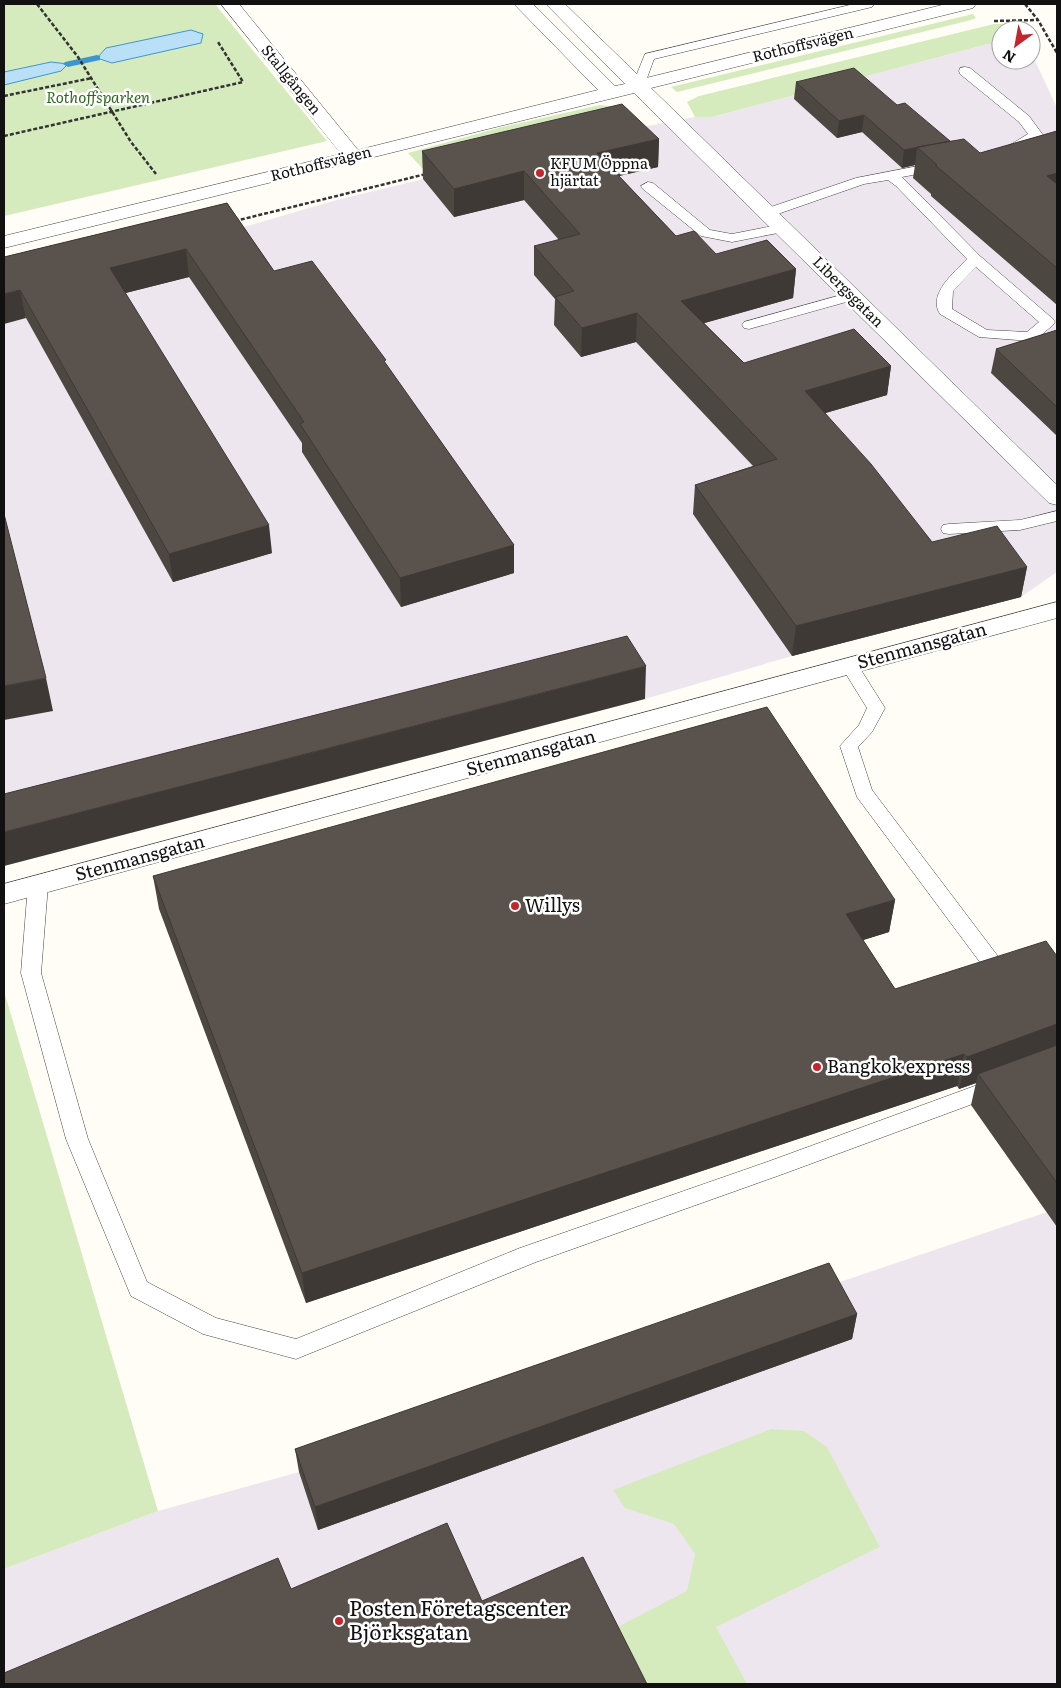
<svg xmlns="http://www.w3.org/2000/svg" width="1061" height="1688" viewBox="0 0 1061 1688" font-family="Literata,serif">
<rect width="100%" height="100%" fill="#fffdf5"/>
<!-- industrial -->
<path fill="#eee6ef" d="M988,44L1001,46V60H1031V52L1057,108V572L1021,597L792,656L645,699L4,866V286L230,231L337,200L621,131L695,117H712Z
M1057,1092V1684H4V1569L158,1511L299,1472L837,1283L1047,1212Z"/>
<!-- green -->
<path fill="#d5ebbd" d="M4,4H215L327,141L4,216Z
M973,14L976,18L971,20L677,92L671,87Z
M994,24H1019L1029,30H1001V46L988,44L712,117H695L687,102L699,96Z
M600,105L628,108L635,117L424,170L408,153L502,127Z
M4,991L158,1511L4,1569Z
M771,1429L804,1431L827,1447L880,1547L716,1627L747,1684H632L606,1633L687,1591L695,1554L674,1524L625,1508L613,1490Z"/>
<!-- water -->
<path fill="#b9e0f7" stroke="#3f96cf" d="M191,30L203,34L201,43L112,63L97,58L106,48Z
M51,62L68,64L61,71L4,85V72Z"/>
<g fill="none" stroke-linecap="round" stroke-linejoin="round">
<!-- stream -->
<path fill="#3f96cf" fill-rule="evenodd" d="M97,55L100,56V60L68,67L63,64L65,62Z"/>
<defs>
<path id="lane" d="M854,4H874L872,7L654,59L643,89L638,90L632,86L645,54Z
M965,67L970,68L1029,116L1043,135L1041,138L1015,154H1005L1003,151L1005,148L1028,134L1019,122L960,74L959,71L960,68Z
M939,162L946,166L944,169L902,177L980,256L1053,319L1055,322L1053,325L1035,340L1030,341L979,337L940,314C927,294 955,272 967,259L896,186L888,180L864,184L772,216H762L760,213L762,210L856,178ZM976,267L1039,322L1027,332L987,330L952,309L953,291Z
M648,182L653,183L710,230L732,234L783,224L790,228L783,232L732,242L701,236L643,189L641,186Z
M852,292L857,293L859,296L857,299L749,329L744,328L742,325L744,322Z
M1057,511V521L1020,530L949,534L943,533L941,529L943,525L949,524L1020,520Z
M850,660L856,662L885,708L872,732L858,747L872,790L1000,959L1009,957L1016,960L1019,965L1016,970L995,976L988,973L857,797L840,746L859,725L867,708L841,666L844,662Z
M38,878L45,880L48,885L41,973L88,1139L147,1282L216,1318L296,1339L520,1248L767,1162L991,1080L998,1078L1005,1080L1008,1086L1005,1092L783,1174L536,1262L296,1359L203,1334L131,1296L66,1139L21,973L28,885L31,880Z"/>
<path id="street" d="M221,4H239L358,150L598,90L514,4H533L615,86L625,84L546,4H565L642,79L946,4H976L973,8L651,88L1057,485V505L1049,503L634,93L4,248V236L341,154Z
M1057,602V618L4,904V884Z"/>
</defs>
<!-- lane casing -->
<use href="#lane" stroke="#444" stroke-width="1"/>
<!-- street casing -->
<use href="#street" stroke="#444" stroke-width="1"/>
<!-- path -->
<path stroke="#333" stroke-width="2.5" stroke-dasharray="4 2" stroke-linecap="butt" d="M37,4L78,57L131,142L156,174
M1025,4L1038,20L1057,53
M994,21L1038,20
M4,96L92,78
M4,136L243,82L218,42
M235,221L426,174"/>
<!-- lane -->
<use href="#lane" fill="#fff" fill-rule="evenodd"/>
<!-- street -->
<use href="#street" fill="#fff" fill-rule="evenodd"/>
</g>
<!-- wall -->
<path fill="#4d4742" d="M796,82L897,105L950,141L980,153L1057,131V305L931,196V194L913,178L915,165L902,168L862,132L837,138L794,99Z
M659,139L658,167L619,176L676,236L716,254L796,269L793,298L704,323L744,363L891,366L887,395L825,413L932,542L1027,567L1021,597L792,656L693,514L695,485L753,466L636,342L581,357L554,325L555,299L534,275V246L559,240L524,200L454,217L423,179L422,151Z
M227,203L274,271L386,365L514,545V573L401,607L302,452V443L189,277L125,293L272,553L173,582L26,318L4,257Z
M1057,330V436L991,373L996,349Z
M153,876L895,900L889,932L863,940L895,989L1057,956V1227L971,1105L976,1083L959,1089L957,1086L306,1303L159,909Z
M857,1314L852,1339L318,1530L299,1472L295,1449Z"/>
<!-- shaded-wall -->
<path fill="#3f3936" d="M864,115L862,132L837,138L839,121Z
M659,139L658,167L597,181V153Z
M917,148L915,165L902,168L904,150Z
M524,171V200L454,217V189Z
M1057,173V202L1047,176Z
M186,249L189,277L114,296L110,268Z
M796,269L793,298L680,330L681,301Z
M20,290L26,318L4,324V294Z
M637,313L636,342L581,357L582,328Z
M891,366L887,395L802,420L805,391Z
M269,525L272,553L173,582L169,554Z
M514,545V573L401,607L400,578Z
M1027,567L1021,597L792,656L796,626Z
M646,666L645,699L4,866V832Z
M46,678L53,711L4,720V686Z
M895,900L889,932L841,947L846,914Z
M1057,1024V1050L978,1074L976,1083L959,1089L967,1057Z
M964,1054L957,1086L306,1303L302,1273Z
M857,1314L852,1339L318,1530L315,1507Z"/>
<!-- building -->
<path fill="#5a524d" stroke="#3f3936" d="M854,68L897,105L905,103L950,141L904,150L864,115L839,121L796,82Z
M622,104L659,139L597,153L676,236L694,231L716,254L767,240L796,269L681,301L744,363L854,329L891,366L805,391L871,464L932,542L997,526L1027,567L796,626L695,485L777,459L637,313L582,328L555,297L574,291L534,246L580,234L524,171L454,189L422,151Z
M1057,131V173L1047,176L1057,184V268L935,165H937L917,147L964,139L980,153Z
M227,203L274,271L312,261L386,360L384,361L514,545L400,578L300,424L304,422L186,249L110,268L269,525L169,554L20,290L4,294V257Z
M1057,330V407L996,349Z
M4,514L46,678L4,686Z
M627,636L646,666L4,832V794Z
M767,707L895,900L846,914L895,989L1046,941L1057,956V1024L967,1057L964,1054L302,1273L153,876Z
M1057,1045V1183L978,1074Z
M829,1263L857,1314L315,1507L295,1449Z
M447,1523L482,1601L583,1557L647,1684H4V1673L278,1558L291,1589Z"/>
<!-- markers -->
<g fill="#c4262e" stroke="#fff" stroke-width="2">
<circle cx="540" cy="173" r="5"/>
<circle cx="515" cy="906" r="5"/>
<circle cx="817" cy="1067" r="5"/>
<circle cx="339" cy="1621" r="5"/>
</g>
<g text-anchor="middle" stroke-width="5" stroke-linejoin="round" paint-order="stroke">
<!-- far-street labels -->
<g font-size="15" fill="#111" stroke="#fff">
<text transform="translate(803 45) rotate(-14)" y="5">Rothoffsvägen</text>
<text transform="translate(291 80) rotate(51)" y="5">Stallgången</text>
<text transform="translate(321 164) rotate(-14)" y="5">Rothoffsvägen</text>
<text transform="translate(848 292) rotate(45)" y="5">Libergsgatan</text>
</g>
<!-- far-park labels -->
<g font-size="15" font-style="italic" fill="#2f6b1f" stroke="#fff">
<text x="98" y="103">Rothoffsparken</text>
</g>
<!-- far-poi labels -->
<g font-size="15" fill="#111" stroke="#fff" text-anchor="start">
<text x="550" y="169">KFUM Öppna<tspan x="550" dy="17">hjärtat</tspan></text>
</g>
<!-- street labels -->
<g font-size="18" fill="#111" stroke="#fff">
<text transform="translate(922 646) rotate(-15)" y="6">Stenmansgatan</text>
<text transform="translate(531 753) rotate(-15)" y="6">Stenmansgatan</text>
<text transform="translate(140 858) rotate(-15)" y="6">Stenmansgatan</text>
</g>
<!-- poi labels -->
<g font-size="18" fill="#111" stroke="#fff" text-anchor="start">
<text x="525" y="912">Willys</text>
<text x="827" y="1073">Bangkok express</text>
</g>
<!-- near-poi labels -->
<g font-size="21" fill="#111" stroke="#fff" text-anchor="start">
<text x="349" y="1616">Posten Företagscenter<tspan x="349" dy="24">Björksgatan</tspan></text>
</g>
</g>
<!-- border -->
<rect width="1061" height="1688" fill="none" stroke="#111111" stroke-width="10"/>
<!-- north arrow -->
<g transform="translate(1016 45) rotate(212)"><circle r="24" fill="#ffffff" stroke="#a0a0a0"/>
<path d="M0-4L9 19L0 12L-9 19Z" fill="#c4262e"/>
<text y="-8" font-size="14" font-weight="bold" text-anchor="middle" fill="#111111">N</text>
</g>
</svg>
